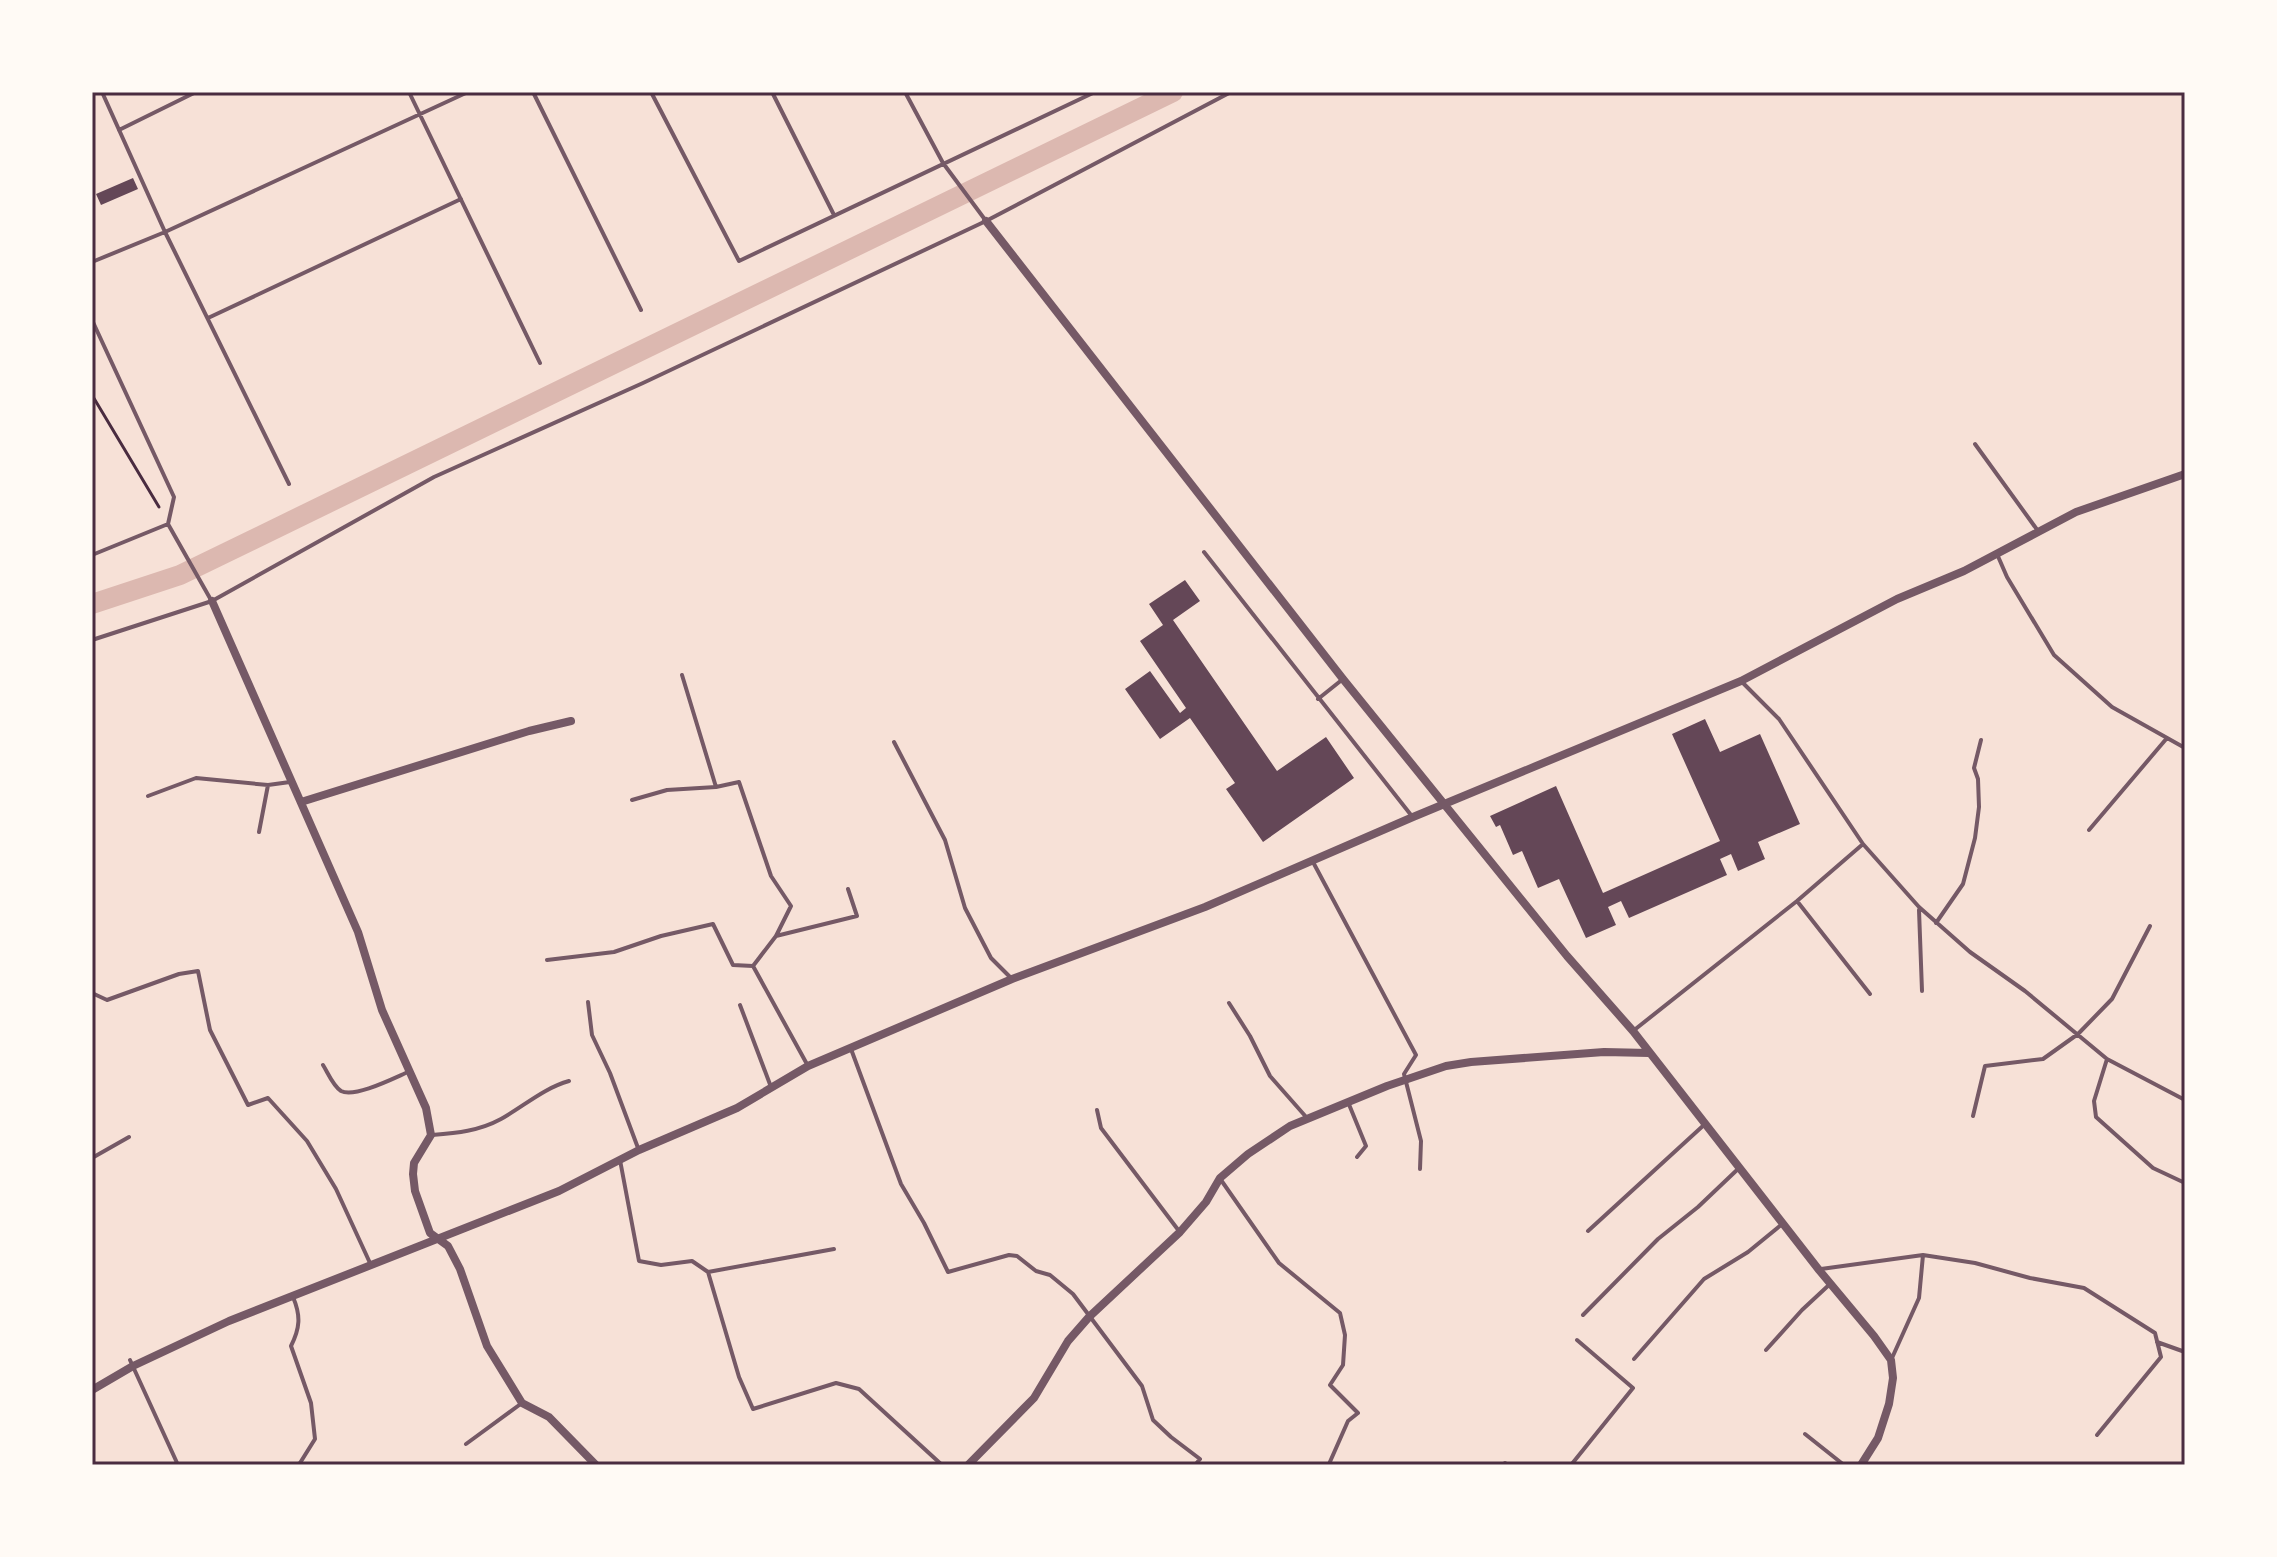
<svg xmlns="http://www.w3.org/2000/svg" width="2277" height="1557" viewBox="0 0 2277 1557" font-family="'Archivo Narrow',sans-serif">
<rect width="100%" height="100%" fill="#f7e1d7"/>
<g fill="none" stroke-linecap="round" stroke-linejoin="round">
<!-- canal -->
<path stroke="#dcb8b0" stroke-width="20" d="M92,604L180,575L1173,92"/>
</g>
<!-- building -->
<path fill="#644757" d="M133,178L138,189L101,205L96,194Z
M1185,580L1200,601L1173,620L1277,771L1326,737L1354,778L1263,842L1226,789L1235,783L1190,718L1160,739L1125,689L1150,671L1180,713L1186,708L1140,641L1163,625L1149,604Z
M1705,719L1720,752L1760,734L1800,824L1758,842L1765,859L1738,871L1731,854L1720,859L1727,875L1629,918L1621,901L1608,907L1616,925L1586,938L1559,879L1538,888L1522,851L1513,855L1500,825L1496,827L1490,816L1556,786L1603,893L1720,841L1672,734Z"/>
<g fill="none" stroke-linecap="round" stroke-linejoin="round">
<!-- path -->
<path stroke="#4a2c40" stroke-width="3" d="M92,395L159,507"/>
<!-- service -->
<path stroke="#755966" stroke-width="4" d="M102,92L165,232L289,484
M409,92L540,363
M533,92L641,310
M651,92L739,261L1095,92
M772,92L834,215
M905,92L943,163L986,221
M119,130L196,92
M92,262L165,232L468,92
M208,318L461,199
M92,320L174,497L168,524L211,600
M1975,444L2038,531
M1204,552L1411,815
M1997,554L2007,577L2054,655L2112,707L2185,748
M92,555L168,524
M92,640L212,601L434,477L643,383L986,221L1231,92
M682,675L716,787
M1743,683L1779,719L1863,844L1919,907L1970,952L2025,991L2107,1059L2185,1100
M1318,699L1343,679
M894,742L945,840L965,908L991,958L1012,979
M148,796L196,778L268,785L290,782
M632,800L667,790L716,787L739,782L771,876L791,906L776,936L753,966
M2089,830L2167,738
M259,832L268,785
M1313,862L1416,1055L1404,1074L1421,1141L1420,1169
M1797,901L1870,994
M1919,910L1922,991
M1936,923L1963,884L1975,838L1979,807L1978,779L1974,768L1981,740
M776,936L857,916L848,889
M547,960L614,952L661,936L713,924L733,965L753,966
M753,966L808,1066
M92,993L107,1000L179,974L198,971L210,1030L248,1105L268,1098L307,1141L336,1189L370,1263
M588,1002L592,1035L610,1073L638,1148
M1229,1003L1250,1036L1270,1076L1307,1118
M740,1005L771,1087
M1633,1031L1797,901L1863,844
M851,1049L901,1184L924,1223L948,1272L1009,1255L1017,1256L1036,1271L1050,1275L1073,1294L1142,1386L1153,1420L1171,1437L1200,1459L1195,1465
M2107,1059L2094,1101L2096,1117L2153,1168L2185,1183
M323,1065C328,1073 333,1086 341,1091C355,1098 394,1078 408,1072
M1348,1102L1366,1146L1357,1157
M1097,1110L1101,1128L1179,1231
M1973,1116L1985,1066L2043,1059L2078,1034L2112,999L2150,926
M432,1135C457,1133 479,1131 501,1119C524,1106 544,1088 569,1081
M92,1158L129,1137
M620,1160L639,1261L661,1265L692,1261L708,1272L834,1249
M1221,1180L1279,1263L1340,1313L1345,1335L1343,1365L1330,1385L1358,1413L1348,1421L1329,1464L1333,1465
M1588,1231L1705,1124
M1821,1269L1923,1255L1975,1263L2030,1278L2084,1288L2155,1333L2161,1357L2097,1435
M708,1272L739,1377L753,1409L836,1383L859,1389L942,1465
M293,1297C301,1316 300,1328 291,1346L311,1403L315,1439L300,1463L296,1465
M1583,1315L1658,1239L1698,1207L1738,1169
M2157,1342L2185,1352
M1766,1350L1802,1310L1830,1284
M1892,1358L1919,1298L1923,1255
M1634,1359L1704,1279L1748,1252L1781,1225
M130,1360L178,1465
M1805,1434L1844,1465
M466,1444L522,1403
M1505,1463L1507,1465
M1571,1465L1633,1388L1577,1340"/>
<!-- minor -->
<path stroke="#755966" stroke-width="8" d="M986,221L1343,679L1567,956L1633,1031L1819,1270L1874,1336L1891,1360L1893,1378L1889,1404L1878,1438L1861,1465
M212,601L358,932L382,1010L426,1108L431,1135L414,1163L413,1174L415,1191L430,1233L448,1246L460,1269L487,1346L522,1403L549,1417L596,1465
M301,802L529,731L571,721
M92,1390L133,1366L229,1321L559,1191L639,1150L737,1108L808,1066L1012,979L1205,907L1413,817L1741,681L1897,599L1964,571L2076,512L2185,474
M968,1465L1034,1398L1068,1341L1089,1317L1180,1232L1206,1202L1220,1178L1248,1154L1290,1126L1387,1086L1446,1066L1471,1062L1604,1052L1649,1053"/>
</g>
<!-- border -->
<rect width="2277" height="1557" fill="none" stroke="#fffaf5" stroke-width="188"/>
<rect x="94" y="94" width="2089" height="1369" fill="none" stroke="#4a2c40" stroke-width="3"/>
</svg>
